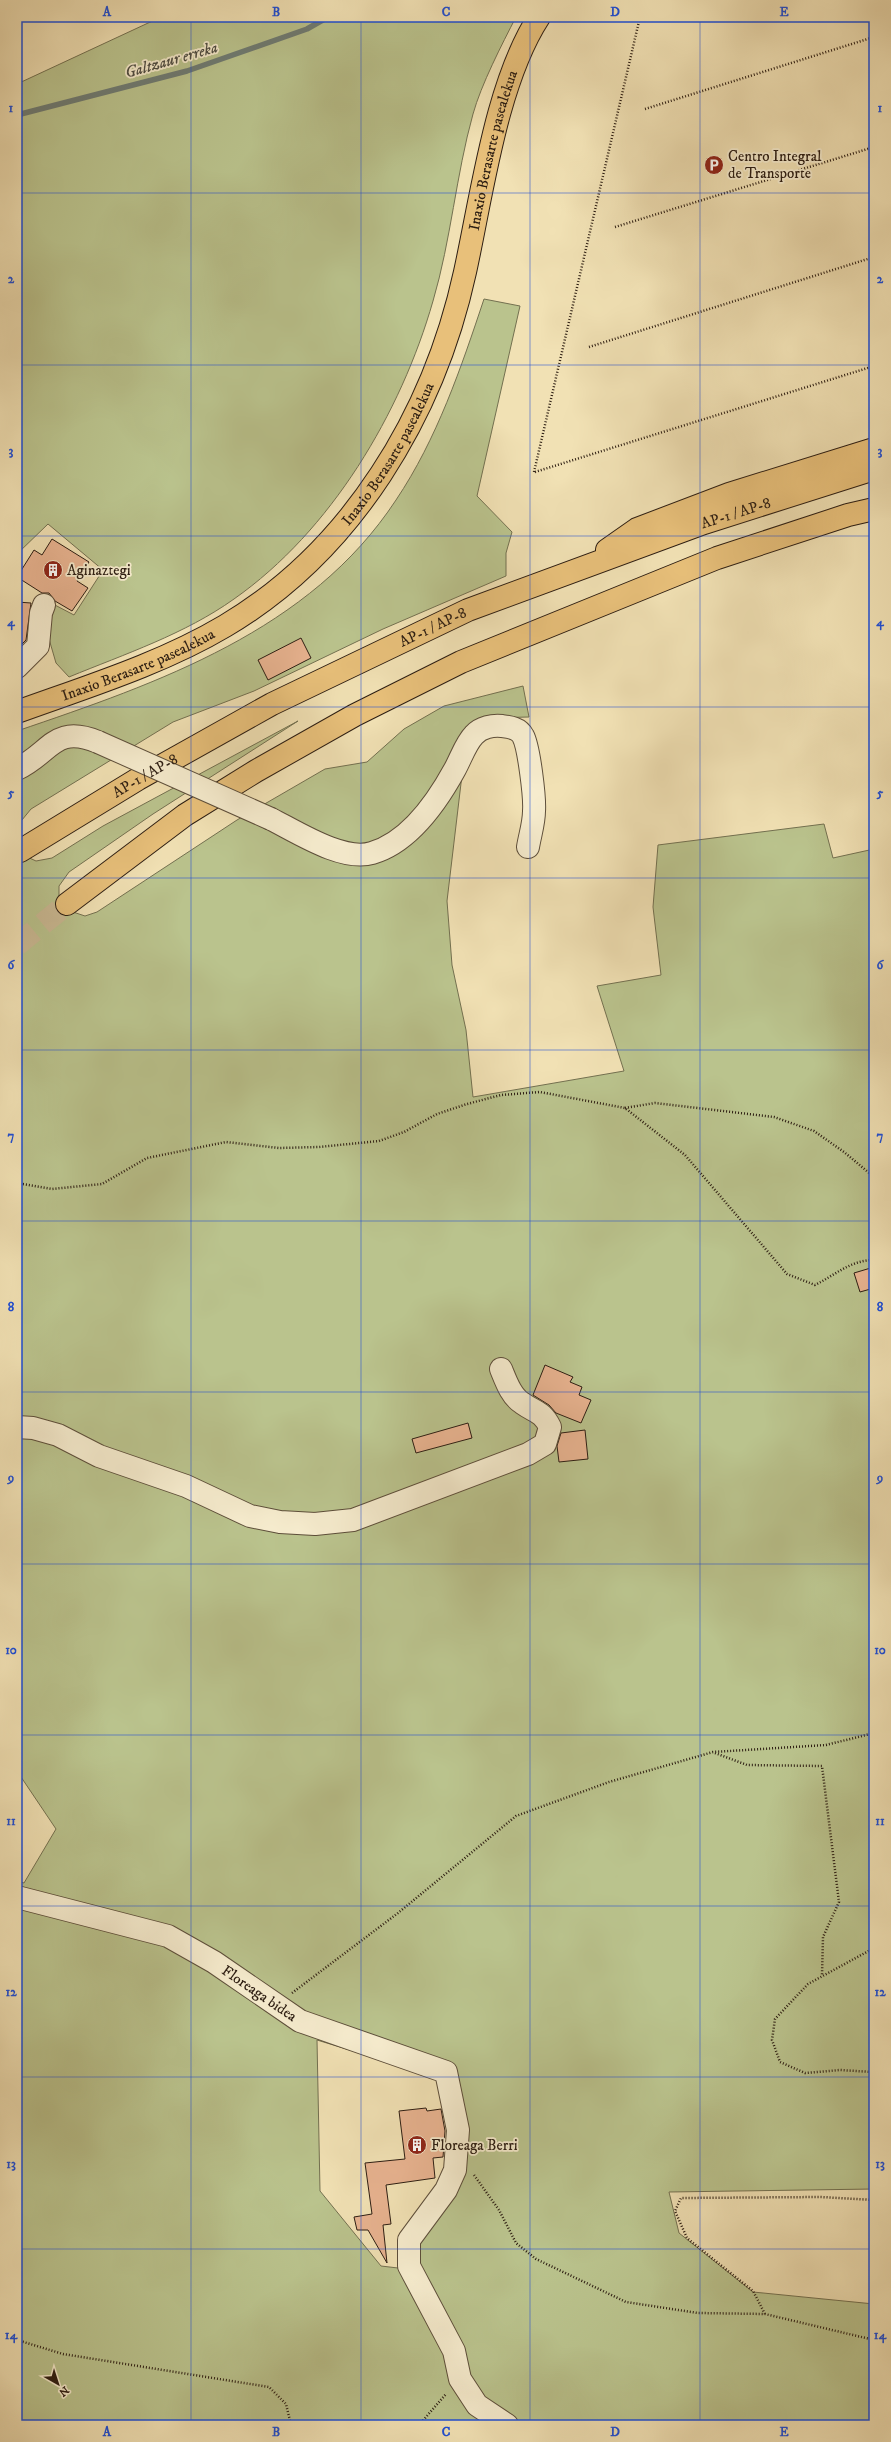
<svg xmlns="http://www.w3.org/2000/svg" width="891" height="2442" viewBox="0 0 891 2442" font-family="'IM FELL DW Pica',serif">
<rect width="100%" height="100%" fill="#f1e1b4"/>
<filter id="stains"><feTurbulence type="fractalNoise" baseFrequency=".005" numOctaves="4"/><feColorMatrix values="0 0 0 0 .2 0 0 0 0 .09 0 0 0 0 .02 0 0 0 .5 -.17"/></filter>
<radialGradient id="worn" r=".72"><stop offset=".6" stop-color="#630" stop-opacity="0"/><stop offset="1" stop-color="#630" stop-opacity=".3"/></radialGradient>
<!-- green -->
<path fill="#bac38d" stroke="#737050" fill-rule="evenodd" d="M161,17H516C502,44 481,85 473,114C456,175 451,240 433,301C401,413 331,531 234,599C185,634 125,654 69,677L56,663L47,632L53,604L74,615L103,570L48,524L17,554V84Z
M484,299L520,306L477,496L512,532L506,553V576L383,629L254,691L173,722L31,809L17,826V731C158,683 310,631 396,500C437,439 461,368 484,299Z
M523,686L529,717L487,718L462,775L447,901L452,965L466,1030L473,1097L624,1071L597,986L661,975L653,907L658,845L824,824L833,858L874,849V2189L669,2192L679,2233L753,2292L874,2304V2425H17V1881L24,1883L56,1829L17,1771V846L23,855L36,861L52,858L103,826L298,721L153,814L69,872L59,886V897L70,911L85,916L97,912L237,820L325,769L367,762L404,729L444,706ZM317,2040L441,2078L458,2170L398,2268L381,2266L320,2191Z"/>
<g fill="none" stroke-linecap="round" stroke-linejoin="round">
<!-- stream -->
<path stroke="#6f7c74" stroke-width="5.5" d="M17,115L187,71L307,29L328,17"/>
</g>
<!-- building -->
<path fill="#e8b390" stroke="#2c1d12" d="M52,539L89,562L77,581L88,588L72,611L55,601L49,593H42L17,577L34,550L42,555Z
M17,602L31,603L26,640L17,649Z
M301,638L311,658L268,680L258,660Z
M874,1267V1288L860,1292L854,1273Z
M545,1365L573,1377L570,1382L582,1387L579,1395L591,1400L581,1423L556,1413L549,1405L533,1395Z
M468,1423L472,1438L416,1453L412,1439Z
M585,1430L588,1459L559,1462L557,1446L561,1433Z
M426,2108L427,2111L441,2109L445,2131L443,2157L433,2158L435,2178L386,2185L391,2224L383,2225L387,2263L368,2230H357L354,2217L372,2214L365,2163L405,2159L399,2111Z"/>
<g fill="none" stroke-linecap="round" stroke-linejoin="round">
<!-- highway-tunnel -->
<path stroke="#caba94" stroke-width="22" stroke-dasharray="22 11" stroke-linecap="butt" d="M17,945L67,904"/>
<defs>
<g id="minor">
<path d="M17,667L38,646L41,613L44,605"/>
<path d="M17,769C51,753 54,724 98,742"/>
<path d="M271,819C297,832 343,862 372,853C410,842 437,802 455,769C461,758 466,743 474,735C481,727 493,725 502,726C510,727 519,728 523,736C529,747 535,798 534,811C534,823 530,835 528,847"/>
<path d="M17,1427L33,1428L58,1435L99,1456L186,1486L250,1516L280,1522L315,1524L353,1520L528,1454L545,1444L550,1427C542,1411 536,1413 522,1403C511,1396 506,1381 501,1369"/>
<path id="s1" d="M17,1897L168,1936L214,1962L300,2021L446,2072L458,2130L455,2170L446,2190L409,2240V2266L454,2351L460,2379L477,2405L507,2425"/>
</g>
<g id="major">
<path id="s2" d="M17,712C86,687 161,664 225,626C352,551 434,414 465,272C482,195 496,83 539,17"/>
</g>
<g id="highway">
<path d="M607,550L637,529L729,494L874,449"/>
<path id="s3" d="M20,851L138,779L272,704L468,610L704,523L874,469"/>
<path d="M67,904L185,815L256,771L355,715L461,662L717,558L848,515L874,509"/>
</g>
</defs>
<!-- minor casing -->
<use href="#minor" stroke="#5d4e3a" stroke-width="24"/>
<!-- major casing -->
<use href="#major" stroke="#2c1d12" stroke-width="24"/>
<!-- highway casing -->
<use href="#highway" stroke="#2c1d12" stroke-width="24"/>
<!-- path -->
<path stroke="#2c1d12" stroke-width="2.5" stroke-dasharray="1 2" stroke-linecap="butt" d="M645,109L874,37
M615,227L874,147
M589,347L874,257
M534,472L640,17
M535,472L874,366
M625,1108L655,1103L774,1117L814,1131L844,1152L874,1177
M17,1183L52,1189L102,1184L147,1158L226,1142L279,1148L319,1147L379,1141L404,1132L437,1114L467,1104L501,1095L540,1092L625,1108L685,1155L787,1274L815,1285C835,1275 851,1260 874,1260
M715,1753L747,1765L822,1766L839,1902L823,1937L822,1975
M874,1948L808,1984L775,2019L772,2040L780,2062L805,2073L840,2070L872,2072L874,2075
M292,1993L398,1913L516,1816L609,1782L713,1752L826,1745L874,1733
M474,2175L499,2210L516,2243L536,2259L626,2302L698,2313L765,2314L874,2340
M765,2314L753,2291L687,2238L675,2211L681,2198L821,2197L874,2200
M17,2340L63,2354L269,2387L286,2404L291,2425
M419,2425L446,2394"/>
<!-- minor -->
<use href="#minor" stroke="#f6ecce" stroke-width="22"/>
<!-- major -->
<use href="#major" stroke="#e8c07a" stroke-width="22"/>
<!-- highway -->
<use href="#highway" stroke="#e8c07a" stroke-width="22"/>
<defs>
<path id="minor-bridge" d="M98,742L271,819"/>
</defs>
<!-- minor-bridge casing -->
<use href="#minor-bridge" stroke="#5d4e3a" stroke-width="24" stroke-linecap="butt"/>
<!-- minor-bridge -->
<use href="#minor-bridge" stroke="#f6ecce" stroke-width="22"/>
</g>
<!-- grid -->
<path fill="none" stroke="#1d4ed8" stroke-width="1" stroke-opacity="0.55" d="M191,17V2425M361,17V2425M530,17V2425M700,17V2425M17,193H874M17,365H874M17,536H874M17,707H874M17,878H874M17,1050H874M17,1221H874M17,1392H874M17,1564H874M17,1735H874M17,1906H874M17,2077H874M17,2249H874"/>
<!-- icons -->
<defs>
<symbol id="parking-disc" viewBox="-11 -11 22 22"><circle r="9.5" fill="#8f2418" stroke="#f6ecce"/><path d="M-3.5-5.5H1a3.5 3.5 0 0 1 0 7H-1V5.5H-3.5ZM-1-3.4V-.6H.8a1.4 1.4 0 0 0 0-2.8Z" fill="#fff"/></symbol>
<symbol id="building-disc" viewBox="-11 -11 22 22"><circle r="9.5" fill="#8f2418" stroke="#f6ecce"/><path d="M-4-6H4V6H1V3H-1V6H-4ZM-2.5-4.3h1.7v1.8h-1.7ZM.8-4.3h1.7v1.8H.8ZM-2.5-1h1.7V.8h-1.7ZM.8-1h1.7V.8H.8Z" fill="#fff"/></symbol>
</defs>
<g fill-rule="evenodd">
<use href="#parking-disc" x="703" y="154" width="22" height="22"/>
<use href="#building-disc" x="42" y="559" width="22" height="22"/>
<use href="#building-disc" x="406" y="2134" width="22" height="22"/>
</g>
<g text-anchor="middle" stroke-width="3.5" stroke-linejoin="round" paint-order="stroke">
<!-- street labels -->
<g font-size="15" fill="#2c1d12" stroke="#f6ecce">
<text dy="5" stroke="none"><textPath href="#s2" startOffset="790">Inaxio Berasarte pasealekua</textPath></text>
<text dy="5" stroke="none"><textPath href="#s2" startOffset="466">Inaxio Berasarte pasealekua</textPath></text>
<text dy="5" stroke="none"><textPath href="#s3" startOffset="794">AP-1 / AP-8</textPath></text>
<text dy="5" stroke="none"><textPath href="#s3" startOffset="470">AP-1 / AP-8</textPath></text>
<text dy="5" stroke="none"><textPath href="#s2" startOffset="130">Inaxio Berasarte pasealekua</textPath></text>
<text dy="5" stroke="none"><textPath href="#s3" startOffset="146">AP-1 / AP-8</textPath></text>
<text dy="5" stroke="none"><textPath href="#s1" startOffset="264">Floreaga bidea</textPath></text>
</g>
<!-- poi labels -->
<g font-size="15" fill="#2c1d12" stroke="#f6ecce" text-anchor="start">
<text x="728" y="161">Centro Integral<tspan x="728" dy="17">de Transporte</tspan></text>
<text x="67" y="575">Aginaztegi</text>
<text x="431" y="2150">Floreaga Berri</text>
</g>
<!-- water labels -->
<g font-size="16" font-style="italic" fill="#4e4d43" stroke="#f6ecce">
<text transform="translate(171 59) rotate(-16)" y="6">Galtzaur erreka</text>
</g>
</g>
<!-- margin -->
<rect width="891" height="2442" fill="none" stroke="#f1e1b4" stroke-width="44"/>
<!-- north arrow -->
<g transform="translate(58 2384) rotate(141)" stroke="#f6ecce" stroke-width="3" paint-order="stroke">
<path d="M0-3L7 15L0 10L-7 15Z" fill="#2c1d12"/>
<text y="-6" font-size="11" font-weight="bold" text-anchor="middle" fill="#2c1d12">N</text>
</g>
<rect x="22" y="22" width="847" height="2398" fill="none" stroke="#1d4ed8" stroke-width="1.5"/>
<g font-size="13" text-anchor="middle" font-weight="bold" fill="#1d4ed8">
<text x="107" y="16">A</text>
<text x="276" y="16">B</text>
<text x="446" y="16">C</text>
<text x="615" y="16">D</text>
<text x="784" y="16">E</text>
<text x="11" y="112">1</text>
<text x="880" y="112">1</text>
<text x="11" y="283">2</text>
<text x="880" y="283">2</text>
<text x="11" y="455">3</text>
<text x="880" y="455">3</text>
<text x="11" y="626">4</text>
<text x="880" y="626">4</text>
<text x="11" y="797">5</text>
<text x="880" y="797">5</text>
<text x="11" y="969">6</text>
<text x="880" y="969">6</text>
<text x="11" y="1140">7</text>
<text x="880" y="1140">7</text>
<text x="11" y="1311">8</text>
<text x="880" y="1311">8</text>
<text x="11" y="1482">9</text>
<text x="880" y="1482">9</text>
<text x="11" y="1654">10</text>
<text x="880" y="1654">10</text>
<text x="11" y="1825">11</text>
<text x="880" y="1825">11</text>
<text x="11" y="1996">12</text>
<text x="880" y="1996">12</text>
<text x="11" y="2168">13</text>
<text x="880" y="2168">13</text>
<text x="11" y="2339">14</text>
<text x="880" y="2339">14</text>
<text x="107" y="2436">A</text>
<text x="276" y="2436">B</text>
<text x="446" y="2436">C</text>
<text x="615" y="2436">D</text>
<text x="784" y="2436">E</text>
</g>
<rect width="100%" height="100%" filter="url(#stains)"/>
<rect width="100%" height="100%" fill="url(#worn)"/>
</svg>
